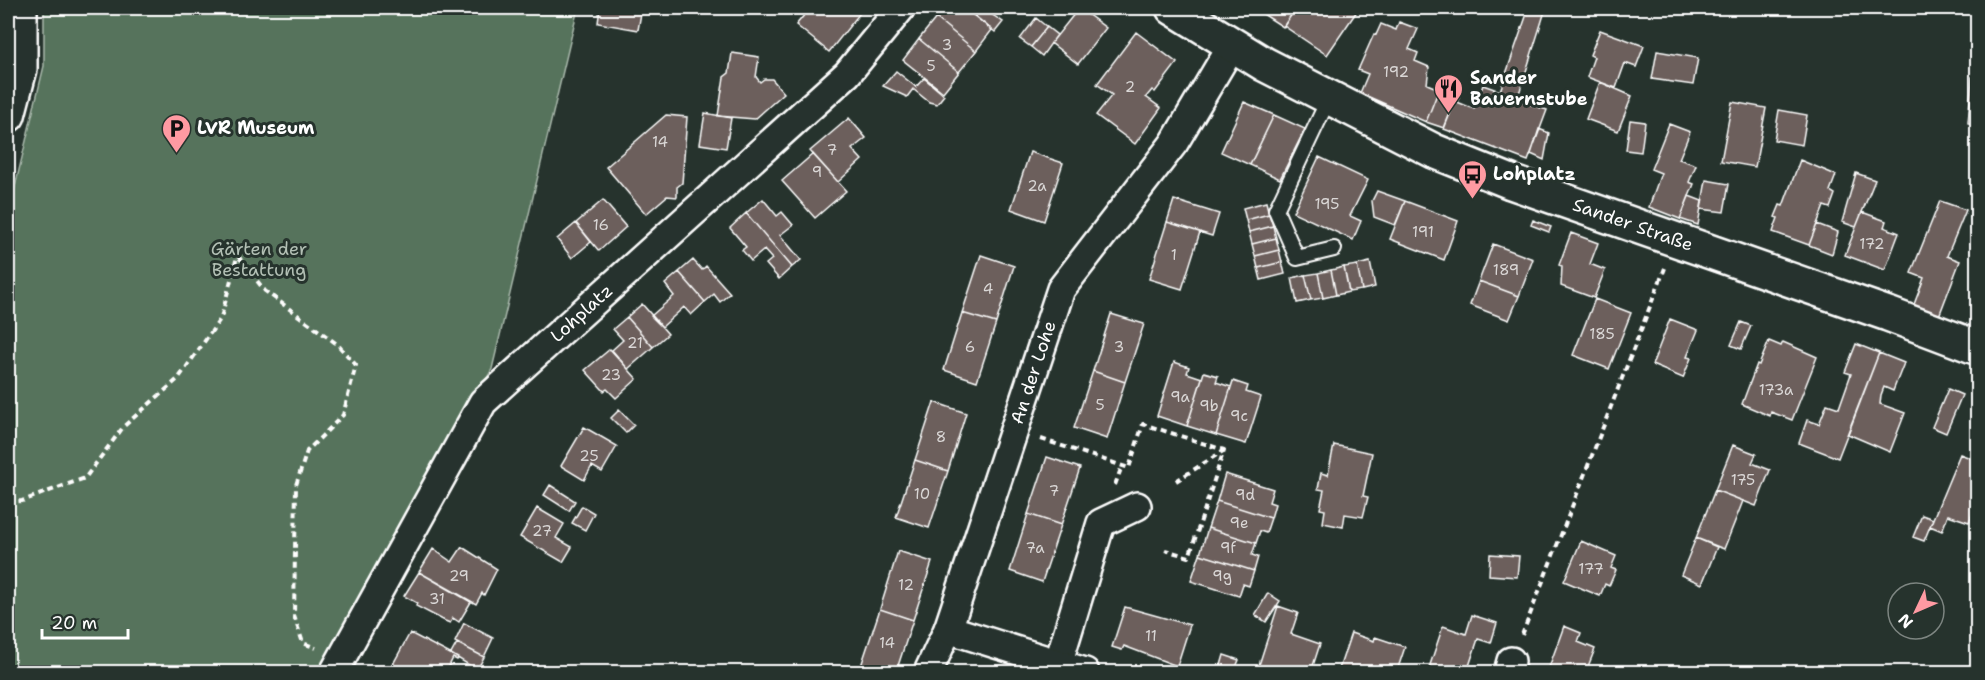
<svg xmlns="http://www.w3.org/2000/svg" width="1985" height="680" viewBox="0 0 1985 680" font-family="'Shantell Sans',sans-serif">
<rect width="100%" height="100%" fill="#26332d"/>
<filter id="ink" filterUnits="userSpaceOnUse"><feTurbulence type="fractalNoise" baseFrequency=".0167" numOctaves="2"/><feDisplacementMap in="SourceGraphic" scale="12" xChannelSelector="R" yChannelSelector="G"/><feConvolveMatrix kernelMatrix="1 2 1 2 8 2 1 2 1" color-interpolation-filters="sRGB"/></filter>
<g filter="url(#ink)">
<!-- green -->
<path fill="#56735b" stroke="#aab9ad" stroke-width="1.5" d="M44,8H578L492,369L320,672H8V216L44,66Z"/>
<!-- building -->
<path fill="#6c5f5b" stroke="#fff" stroke-width="1.5" d="M600,8H642L638,30L598,23Z
M810,8H853L860,13L829,52L796,25Z
M944,8H964L992,30L976,51L936,18Z
M982,8L1003,22L995,32L975,16Z
M1079,8L1106,28L1078,64L1051,43Z
M1267,8H1296L1283,27L1263,14Z
M1296,8H1351L1357,11L1327,55L1284,26Z
M1529,8H1546L1517,100L1547,110L1528,161L1444,129L1455,101L1474,109L1483,85L1500,91Z
M936,18L976,51L959,72L919,39Z
M1036,18L1047,27L1031,47L1020,39Z
M1399,22L1418,29L1409,49L1418,53L1415,61L1429,67L1427,84L1439,89L1426,122L1360,93L1368,74L1358,70L1374,34L1376,35L1381,24L1396,30Z
M1047,27L1057,35L1042,56L1031,47Z
M1600,30L1644,46L1636,67L1625,63L1616,88L1587,77L1594,57L1590,55Z
M1136,32L1177,63L1155,92L1152,90L1146,97L1161,108L1135,144L1096,115L1112,95L1097,84Z
M919,39L959,72L943,92L903,60Z
M1657,51L1698,58L1693,85L1652,79Z
M732,53L759,57L756,77L760,82L764,79H772L784,93L755,119L718,116L724,77L729,73Z
M896,71L916,87L924,78L944,95L937,104L929,102L913,89L907,97L883,86Z
M1972,77H1978V125L1968,123Z
M1600,82L1632,96L1618,131L1586,119Z
M1439,89L1459,97L1457,102L1455,101L1444,128L1426,122Z
M1244,102L1274,115L1250,165L1221,152Z
M1732,102L1766,108L1755,167L1721,161Z
M1779,110L1807,115L1802,145L1774,140Z
M705,113L731,118L726,148L700,144Z
M666,115L687,117L682,183L677,187V197L667,196L646,214L606,167Z
M1274,115L1305,129L1280,179L1250,165Z
M849,118L866,138L852,149L862,160L838,182L810,151Z
M1630,120L1645,122L1641,152L1626,150Z
M1669,124L1690,132L1679,159L1696,165L1689,182L1694,184L1680,219L1649,207L1661,173L1651,169Z
M1539,129L1549,133L1544,160L1531,154Z
M1030,152L1063,163L1044,221L1011,209Z
M813,154L846,191L815,218L782,181Z
M1319,157L1368,180L1350,216L1361,221L1353,240L1293,212Z
M1800,160L1836,175L1830,191L1835,194L1830,208L1824,206L1809,245L1773,232L1778,218L1775,217L1780,205L1783,206Z
M1856,173L1875,180L1856,227L1842,222Z
M1706,180L1729,184L1724,212L1701,209Z
M1377,191L1405,201L1395,225L1374,217L1372,201Z
M1689,196L1702,201L1698,225L1680,219Z
M763,199L777,216L782,212L793,225L780,235L801,260L792,267L746,213Z
M603,200L626,227L599,251L576,223Z
M1174,200L1219,214L1212,236L1167,222Z
M1405,201L1458,221L1444,260L1390,239Z
M1940,201L1966,210L1947,256L1960,261L1939,316L1913,307L1924,278L1911,273Z
M1266,202L1269,214L1246,220L1243,208Z
M1862,212L1886,221L1884,227L1899,233L1885,270L1845,255Z
M746,213L792,267L779,279L766,264L772,259L764,250L751,261L742,250L746,247L730,228Z
M1269,214L1273,226L1249,232L1246,220Z
M1533,220L1551,227L1549,232L1531,225Z
M1167,222L1200,232L1182,289L1149,279Z
M576,223L591,242L572,258L557,239Z
M1817,224L1838,232L1832,254L1809,245Z
M1273,226L1276,238L1252,244L1249,232Z
M1571,233L1598,243L1590,264L1605,270L1594,298L1561,286L1562,266L1559,265Z
M1276,238L1279,250L1255,256L1252,244Z
M1493,244L1533,259L1519,296L1479,281Z
M1279,250L1282,262L1258,268L1255,256Z
M981,255L1014,266L996,323L962,313Z
M693,260L702,270L706,266L730,293L720,302L714,294L705,302L679,272Z
M1282,262L1285,274L1261,280L1258,268Z
M1370,262L1375,287L1362,290L1357,265Z
M1357,265L1362,290L1349,292L1344,267Z
M1344,267L1349,292L1336,295L1331,270Z
M1331,270L1336,295L1323,298L1318,273Z
M679,272L705,302L691,315L684,307L662,327L651,316L674,296L665,284Z
M1318,273L1323,298L1311,300L1305,275Z
M1305,275L1311,300L1297,303L1292,278Z
M1479,281L1519,296L1509,320L1470,305Z
M1595,299L1631,313L1609,369L1573,355Z
M642,304L668,334L653,347L627,317Z
M962,313L996,323L977,381L944,370Z
M1111,314L1144,324L1125,382L1093,371Z
M627,317L653,347L628,369L612,350L623,340L613,329Z
M1670,319L1698,330L1687,357L1691,358L1683,378L1652,365Z
M1741,322L1751,326L1741,349L1731,345Z
M1769,341L1781,346L1783,342L1817,357L1792,420L1771,412L1770,416L1742,404L1757,364L1759,365Z
M1856,344L1879,353L1838,458L1799,443L1807,420L1819,424L1827,404L1839,408L1851,374L1845,372Z
M610,349L637,379L616,398L607,389L604,391L585,370Z
M1879,353L1904,363L1893,391L1884,387L1881,395L1880,404L1905,413L1890,452L1848,434Z
M1174,362L1189,367L1187,373L1202,378L1187,426L1157,416Z
M1093,371L1125,382L1107,439L1074,428Z
M1204,372L1218,376L1216,382L1231,387L1233,381L1216,435L1187,426Z
M1233,381L1248,386L1246,392L1261,397L1246,444L1216,435Z
M1948,389L1962,395L1946,433L1932,427Z
M934,402L966,413L948,471L915,460Z
M619,410L634,425L626,433L611,418Z
M584,427L617,446L602,472L592,466L584,480L561,466Z
M1334,445L1372,453L1363,496L1368,497L1363,517L1345,514L1343,527L1323,523L1325,510L1320,509L1324,490L1318,489L1321,473L1328,475Z
M1733,445L1756,454L1752,463L1770,470L1756,506L1715,490Z
M1960,454L1978,461V501L1969,522L1948,515L1942,531L1930,526Z
M1047,457L1080,468L1061,525L1028,514Z
M915,460L948,471L929,528L896,517Z
M1225,474L1273,489L1269,502L1275,504L1271,518L1217,501Z
M550,485L575,501L569,511L544,495Z
M1715,490L1743,501L1724,549L1696,538Z
M1217,501L1271,518L1266,533L1260,531L1256,543L1208,528Z
M582,506L594,513L585,530L572,523Z
M537,508L564,524L556,538L572,547L563,562L520,537Z
M1028,514L1061,525L1042,582L1010,571Z
M1922,515L1933,519L1924,541L1913,537Z
M1208,528L1256,543L1252,555L1258,557L1254,571L1200,554Z
M1696,538L1717,547L1702,584L1681,575Z
M1581,541L1616,556L1611,568L1616,570L1609,586L1605,584L1600,596L1564,581Z
M462,547L497,569L484,595L482,593L476,604L419,572L433,549L452,562Z
M898,551L932,562L913,620L880,609Z
M1200,554L1254,571L1249,586L1243,584L1239,596L1191,581Z
M1490,554L1519,556L1517,577L1489,575Z
M419,572L471,602L459,622L453,618L450,623L445,621L416,606L417,603L404,596Z
M1268,593L1280,601L1266,622L1255,615Z
M1278,606L1298,613L1291,634L1320,644L1311,672H1287L1270,667L1268,671L1258,668Z
M1125,607L1190,625L1177,666L1124,646L1122,650L1112,647Z
M880,609L913,620L896,672H880L861,666Z
M1472,615L1497,623L1491,643L1478,639L1468,669L1472,672H1443L1429,668L1443,626L1466,634Z
M464,623L493,638L484,657L455,642Z
M1564,626L1581,633L1578,642L1595,649L1587,669L1594,672H1554L1548,670Z
M410,633L458,658L457,660L453,658L446,672H406L392,666Z
M1351,633L1374,641L1375,637L1405,647L1397,671L1338,672Z
M457,643L484,657L477,670L451,654Z
M1224,655L1239,660L1234,672H1219Z"/>
<g fill="none" stroke-linecap="round" stroke-linejoin="round">
<defs>
<path id="service" d="M1329,98L1276,210L1297,258L1334,249"/>
<g id="minor">
<path d="M1058,664L1101,523L1137,506"/>
<path id="s1" d="M334,672L483,402L847,74L901,8"/>
<path d="M928,672L948,629"/>
<path id="s2" d="M1085,672L948,629L1061,289L1174,143L1232,45"/>
<path d="M1508,672L1511,661"/>
</g>
<path id="tertiary" d="M8,115L20,69V8"/>
<g id="secondary">
<path id="s3" d="M1173,8L1264,64L1434,151L1511,182L1888,314L1978,348"/>
</g>
</defs>
<!-- service casing -->
<use href="#service" stroke="#fff" stroke-width="18"/>
<!-- minor casing -->
<use href="#minor" stroke="#fff" stroke-width="32"/>
<!-- tertiary casing -->
<use href="#tertiary" stroke="#fff" stroke-width="38"/>
<!-- secondary casing -->
<use href="#secondary" stroke="#fff" stroke-width="38"/>
<!-- path -->
<path stroke="#fff" stroke-width="4" stroke-dasharray="6 4.5" stroke-linecap="butt" d="M238,256L265,291L337,344L356,365L343,415L307,451L296,485L294,616L303,643L316,648
M1041,439L1129,468L1143,424L1224,450L1189,557L1165,550
M1176,481L1223,451
M1115,485L1122,466
M8,502L22,501L85,478L124,426L178,379L221,318L237,257
M1522,635L1665,268"/>
<!-- service -->
<use href="#service" stroke="#26332d" stroke-width="14"/>
<!-- minor -->
<use href="#minor" stroke="#26332d" stroke-width="27"/>
<!-- tertiary -->
<use href="#tertiary" stroke="#26332d" stroke-width="33"/>
<!-- secondary -->
<use href="#secondary" stroke="#26332d" stroke-width="33"/>
</g>
</g>
<!-- icons -->
<defs>
<symbol id="restaurant-pin" viewBox="-11 -11 22 30"><path d="M0 17L-7.5 6A9.5 9.5 0 1 1 7.5 6Z" fill="#ff9aa2" stroke="#26332d"/><path d="M-5-6h1v4h1v-4h1v4h1v-4h1v5L-1.5 .5V6h-2V.5L-5-1ZM5-6V6H3V1.5H1.5Q1.5-4 5-6Z" fill="#111"/></symbol>
<symbol id="parking-pin" viewBox="-11 -11 22 30"><path d="M0 17L-7.5 6A9.5 9.5 0 1 1 7.5 6Z" fill="#ff9aa2" stroke="#26332d"/><path d="M-3.5-5.5H1a3.5 3.5 0 0 1 0 7H-1V5.5H-3.5ZM-1-3.4V-.6H.8a1.4 1.4 0 0 0 0-2.8Z" fill="#111"/></symbol>
<symbol id="bus-pin" viewBox="-11 -11 22 30"><path d="M0 17L-7.5 6A9.5 9.5 0 1 1 7.5 6Z" fill="#ff9aa2" stroke="#26332d"/><path d="M-5-6H5V4H4V6H2V4H-2V6H-4V4H-5ZM-3.5-4V0h7V-4ZM-3.5 1.2v1.5H-2V1.2ZM2 1.2v1.5H3.5V1.2Z" fill="#111"/></symbol>
</defs>
<g fill-rule="evenodd">
<use href="#restaurant-pin" x="1432" y="72" width="33" height="45"/>
<use href="#parking-pin" x="160" y="112" width="33" height="45"/>
<use href="#bus-pin" x="1456" y="158" width="33" height="45"/>
</g>
<g text-anchor="middle" stroke-width="6" stroke-linejoin="round" paint-order="stroke">
<!-- number labels -->
<g font-size="15" fill="#dad7d6">
<text x="947" y="50">3</text>
<text x="931" y="71">5</text>
<text x="1396" y="77">192</text>
<text x="1130" y="92">2</text>
<text x="660" y="147">14</text>
<text x="832" y="155">7</text>
<text x="817" y="177">9</text>
<text x="1037" y="191">2a</text>
<text x="1327" y="209">195</text>
<text x="601" y="230">16</text>
<text x="1423" y="237">191</text>
<text x="1872" y="249">172</text>
<text x="1174" y="260">1</text>
<text x="1506" y="275">189</text>
<text x="988" y="294">4</text>
<text x="1602" y="339">185</text>
<text x="635" y="348">21</text>
<text x="970" y="352">6</text>
<text x="1119" y="352">3</text>
<text x="611" y="380">23</text>
<text x="1776" y="395">173a</text>
<text x="1180" y="402">9a</text>
<text x="1100" y="410">5</text>
<text x="1209" y="411">9b</text>
<text x="1239" y="421">9c</text>
<text x="941" y="442">8</text>
<text x="589" y="461">25</text>
<text x="1743" y="485">175</text>
<text x="1054" y="496">7</text>
<text x="922" y="499">10</text>
<text x="1245" y="500">9d</text>
<text x="1239" y="528">9e</text>
<text x="542" y="536">27</text>
<text x="1035" y="553">7a</text>
<text x="1228" y="553">9f</text>
<text x="1591" y="574">177</text>
<text x="459" y="581">29</text>
<text x="1222" y="581">9g</text>
<text x="906" y="590">12</text>
<text x="437" y="604">31</text>
<text x="1151" y="641">11</text>
<text x="887" y="648">14</text>
</g>
<!-- poi labels -->
<g font-size="18" font-weight="bold" fill="#fff" stroke="#26332d" text-anchor="start">
<text x="1470" y="84">Sander<tspan x="1470" dy="21">Bauernstube</tspan></text>
<text x="197" y="134">LVR Museum</text>
<text x="1493" y="180">Lohplatz</text>
</g>
<!-- street labels -->
<g font-size="18" fill="#fff" stroke="#26332d">
<text dy="6" stroke="none"><textPath href="#s3" startOffset="510">Sander Straße</textPath></text>
<text dy="6" stroke="none"><textPath href="#s1" startOffset="441">Lohplatz</textPath></text>
<text dy="6" stroke="none"><textPath href="#s2" startOffset="414">An der Lohe</textPath></text>
</g>
<!-- park labels -->
<g font-size="18" fill="#b3c0b5" stroke="#26332d">
<text x="259" y="255">Gärten der<tspan x="259" dy="21">Bestattung</tspan></text>
</g>
</g>
<!-- margin -->
<rect width="1985" height="680" fill="none" stroke="#26332d" stroke-width="30"/>
<rect x="15" y="15" width="1955" height="650" fill="none" stroke="#fff" stroke-width="2" filter="url(#ink)"/>
<!-- north arrow -->
<g transform="translate(1916 611) rotate(226)"><circle r="28" fill="#26332d" stroke="#7d8581" stroke-width="1.5"/>
<path d="M0-4.5L10 22L0 15L-10 22Z" fill="#ff9aa2"/>
<text y="-9" font-size="16" font-weight="bold" text-anchor="middle" fill="#ffffff">N</text>
</g>
<!-- scale -->
<path d="M42 629v9h86v-9" fill="none" stroke="#ffffff" stroke-width="3"/>
<text x="51" y="629" font-size="18" fill="#ffffff" stroke="#26332d" stroke-width="4.5" paint-order="stroke">20 m</text>
</svg>
